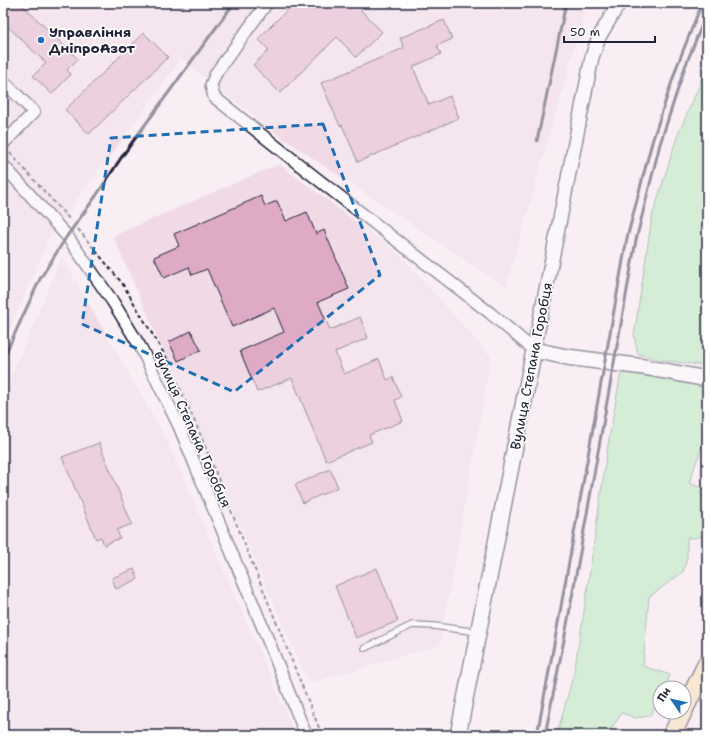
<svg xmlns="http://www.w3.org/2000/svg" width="710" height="738" viewBox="0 0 710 738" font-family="'Shantell Sans',sans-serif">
<rect width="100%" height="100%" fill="#f8eef4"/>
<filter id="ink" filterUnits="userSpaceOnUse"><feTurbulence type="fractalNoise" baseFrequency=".025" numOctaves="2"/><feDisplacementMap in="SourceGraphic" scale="8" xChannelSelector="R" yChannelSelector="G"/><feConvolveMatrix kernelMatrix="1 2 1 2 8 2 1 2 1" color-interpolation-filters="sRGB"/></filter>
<g filter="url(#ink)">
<!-- built -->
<path fill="#f0dae6" d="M3,3H589L586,7L506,287L275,133L181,58L158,91L50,236L3,344Z
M279,164L400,255L491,357L440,645L309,683L113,236Z
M62,257L166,439L296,735H3V396Z"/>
<!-- green -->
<path fill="#aaebb4" stroke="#668678" d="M707,55V366L661,360L638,354L634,336L652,217L677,137L700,84Z
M621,372L707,386V417L705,415L702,446L689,483L702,488L700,494L707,498V528L704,536L694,538H687V558L683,572L649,597L643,666L670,675L665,688H660V697L650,716L635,718L622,713L607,735H557L574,672L583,619L607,451Z"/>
<!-- building -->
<path fill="#deaac6" stroke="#22223b" d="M3,3H20L78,59L67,70L71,74L52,94L33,76L46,63L3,22Z
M294,3H368L361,10L382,32L356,57L337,37L280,93L253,65L269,50L258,39Z
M444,20L452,39L437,46L441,54L413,67L429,105L450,96L459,118L358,162L342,125L340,126L321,83L404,48L400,38Z
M144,33L168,57L89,134L65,110Z
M261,196L265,206L277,201L286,221L307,212L316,234L324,230L349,289L318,302L330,330L360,317L368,338L335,352L344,374L379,359L387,380L393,377L401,397L395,400L403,421L369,435L372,442L326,461L292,378L257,392L240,351L284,332L274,308L232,327L207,269L192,275L189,267L164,278L154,257L179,246L174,234Z
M191,331L201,350L178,361L169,342Z
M99,443L132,524L117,530L120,538L104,545L101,537L96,539L62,457Z
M330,469L338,487L303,503L295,485Z
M377,568L398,621L356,638L335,586Z
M134,569L138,579L116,589L112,578Z"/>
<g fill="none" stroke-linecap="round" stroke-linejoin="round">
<defs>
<path id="service" d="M365,648L412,625L434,626L478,632"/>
<path id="minor" d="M267,3L216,73L211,85L214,97L311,174L490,313L534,350
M3,81L34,112L3,144
M3,165L67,236L113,302L141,348L179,426L268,640L306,735"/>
<path id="tertiary" d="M534,350L592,57L599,37L619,3"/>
<path id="secondary" d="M458,735L534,350L567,357L644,367L707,379"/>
<path id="primary" d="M684,710L707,663
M672,735L683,712"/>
</defs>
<!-- service casing -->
<use href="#service" stroke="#22223b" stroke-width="8"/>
<!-- minor casing -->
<use href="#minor" stroke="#22223b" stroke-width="14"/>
<!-- tertiary casing -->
<use href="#tertiary" stroke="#22223b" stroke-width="16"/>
<!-- secondary casing -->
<use href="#secondary" stroke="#22223b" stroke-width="18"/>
<!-- primary casing -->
<use href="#primary" stroke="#22223b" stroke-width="20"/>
<!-- path -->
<path stroke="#22223b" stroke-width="2" stroke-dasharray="4 3" stroke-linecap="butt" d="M10,153L71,221
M78,229L122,283L166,357L198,429L322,735"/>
<!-- service -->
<use href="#service" stroke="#fff" stroke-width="5.5"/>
<!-- minor -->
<use href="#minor" stroke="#fff" stroke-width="11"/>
<!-- tertiary -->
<use href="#tertiary" stroke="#fff" stroke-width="13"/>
<!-- secondary -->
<use href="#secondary" stroke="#fff" stroke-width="15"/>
<!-- primary -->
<use href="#primary" stroke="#f8deab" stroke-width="17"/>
<!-- rail -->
<path stroke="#22223b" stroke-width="3" d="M537,141L566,3
M3,359L40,279L67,236L96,196L123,155L234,3
M537,735L558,623L627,238L652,142L677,66L702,3
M545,735L567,625L636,240L660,144L685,67L707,12"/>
</g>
</g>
<!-- marked area -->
<path d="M0 0H710V738H0ZM323,124L380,275L234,392L82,324L111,138Z" fill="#f8eef4" fill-opacity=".55" fill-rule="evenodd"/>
<path fill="none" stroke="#1f6fb2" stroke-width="3" stroke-dasharray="8 5" stroke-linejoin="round" d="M323,124L380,275L234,392L82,324L111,138Z"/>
<!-- markers -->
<circle fill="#1f6fb2" stroke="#fff" stroke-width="1.5" cx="41" cy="40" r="4"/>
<g text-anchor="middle" stroke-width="3.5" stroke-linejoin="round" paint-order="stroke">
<!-- poi labels -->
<g font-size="14" font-weight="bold" fill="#22223b" stroke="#fff" text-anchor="start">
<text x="49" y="37">Управління<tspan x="49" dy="16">ДніпроАзот</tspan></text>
</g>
<!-- street labels -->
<g font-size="14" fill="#22223b" stroke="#fff">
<text transform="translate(531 366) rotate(-79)" y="5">Вулиця Степана Горобця</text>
<text transform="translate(193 429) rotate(66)" y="5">вулиця Степана Горобця</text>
</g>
</g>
<!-- margin -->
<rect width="710" height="738" fill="none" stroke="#fff" stroke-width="16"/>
<rect x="8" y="8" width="694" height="722" fill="none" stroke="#22223b" stroke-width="1.5" filter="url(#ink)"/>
<!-- north arrow -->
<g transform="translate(672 700) rotate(304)"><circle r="19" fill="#ffffff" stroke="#a7a7b1"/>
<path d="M0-3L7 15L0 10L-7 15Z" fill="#1f6fb2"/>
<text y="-6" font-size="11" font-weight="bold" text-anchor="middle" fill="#22223b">Пн</text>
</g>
<!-- scale -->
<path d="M564 36v6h91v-6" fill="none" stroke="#22223b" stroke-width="2"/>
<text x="570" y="36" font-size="12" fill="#22223b" stroke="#ffffff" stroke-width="3" paint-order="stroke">50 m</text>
</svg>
